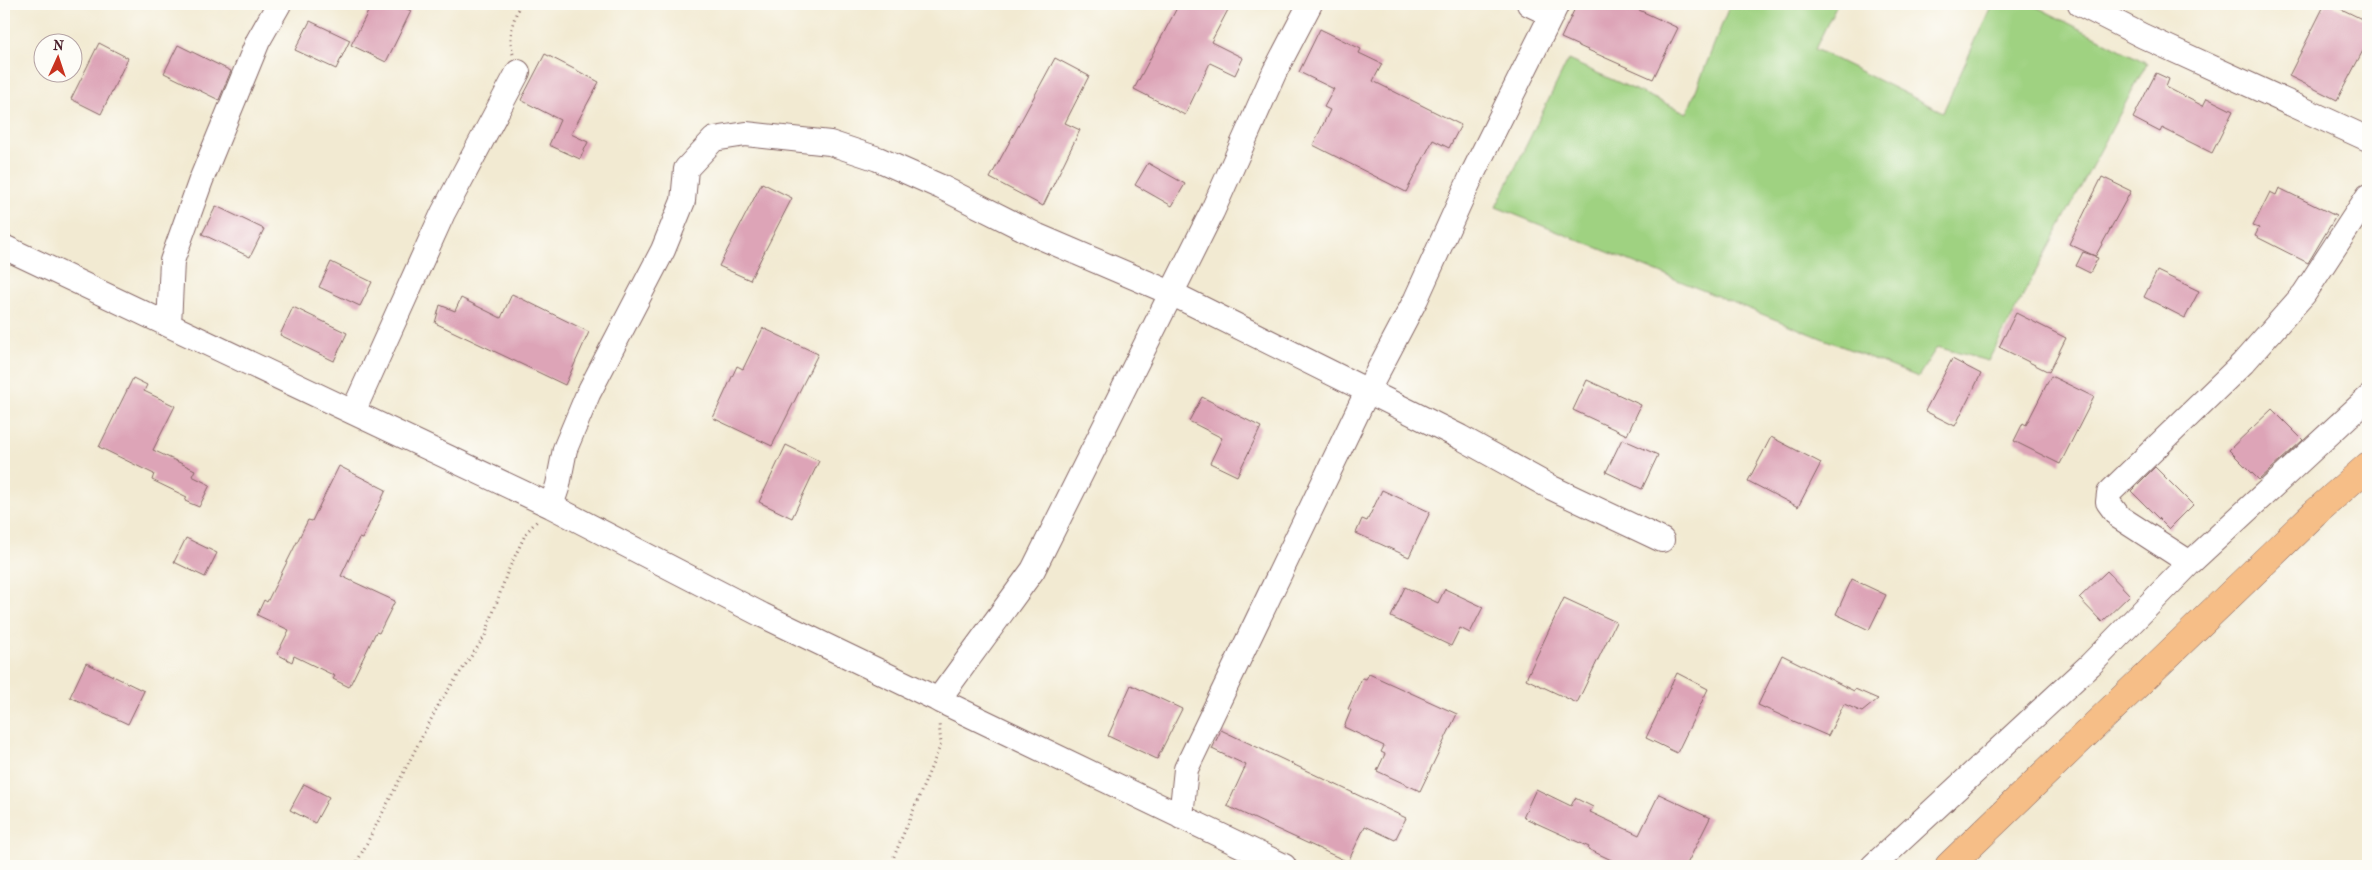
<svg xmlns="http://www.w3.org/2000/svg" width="2372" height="870" viewBox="0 0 2372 870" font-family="'IM FELL French Canon',serif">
<rect width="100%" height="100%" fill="#fdfcf7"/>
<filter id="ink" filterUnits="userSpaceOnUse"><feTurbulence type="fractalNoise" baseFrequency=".02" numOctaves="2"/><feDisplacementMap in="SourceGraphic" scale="10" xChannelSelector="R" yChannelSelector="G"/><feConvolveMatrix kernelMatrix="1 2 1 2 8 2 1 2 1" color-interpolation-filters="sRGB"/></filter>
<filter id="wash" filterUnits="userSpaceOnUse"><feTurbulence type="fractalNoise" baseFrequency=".0096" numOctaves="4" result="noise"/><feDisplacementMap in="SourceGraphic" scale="20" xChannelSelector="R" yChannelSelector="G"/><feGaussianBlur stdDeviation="1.12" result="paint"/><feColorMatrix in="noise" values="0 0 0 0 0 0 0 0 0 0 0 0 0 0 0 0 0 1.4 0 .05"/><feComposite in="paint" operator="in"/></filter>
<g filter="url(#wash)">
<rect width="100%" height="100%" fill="#f2ead2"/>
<!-- green -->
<path fill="#9fd281" stroke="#747856" d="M1730,4H1837L1815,49L1943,112L1992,4H2031L2147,63L1988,361L1937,347L1918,377L1496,207L1568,60L1687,113Z"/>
<g id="blocks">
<!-- building -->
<path fill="#dda4b7" d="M372,4H397L411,11L386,62L351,45Z
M1179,4H1220L1229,8L1211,42L1243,58L1235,75L1210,63L1185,115L1134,89Z
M1577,4H1626L1678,28L1653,79L1561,38Z
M2325,4H2331L2368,22V41L2337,100L2289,76Z
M310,21L350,40L336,69L295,50Z
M1320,29L1361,49L1359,53L1382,64L1373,81L1461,125L1449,148L1433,140L1406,192L1313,145L1330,110L1324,107L1334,89L1299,72Z
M99,43L128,58L101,114L71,99Z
M178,45L231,71L219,100L164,73Z
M545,54L599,82L571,134L588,142L580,159L549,145L560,120L521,100Z
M1055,58L1089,76L1065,123L1080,130L1043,206L990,178Z
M2156,73L2169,79L2166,87L2203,106L2207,98L2233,111L2212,153L2162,128L2160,132L2133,118Z
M1148,163L1185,184L1172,206L1135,185Z
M2102,177L2131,191L2095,257L2098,258L2090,273L2076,266L2083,252L2095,256L2069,244Z
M762,183L792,198L750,280L719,266Z
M2279,188L2336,216L2308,263L2255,236L2259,228L2253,226L2270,192L2276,195Z
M216,206L264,229L250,257L202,234Z
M331,262L372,282L360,306L319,287Z
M2157,271L2199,291L2185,318L2144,297Z
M512,294L589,332L565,385L435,323L440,305L455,311L461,298L501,318Z
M293,307L347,333L334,361L280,335Z
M2016,313L2066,338L2049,372L1999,347Z
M763,328L818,354L772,446L713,418L737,366L743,369Z
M1952,359L1981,374L1955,426L1925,411Z
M2051,376L2094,397L2060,464L2014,441L2023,423L2026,425Z
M133,378L147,385L144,391L175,406L153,450L195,470L192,476L210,485L199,507L185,501L187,497L152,480L154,474L99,447Z
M1587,380L1641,405L1627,435L1573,410Z
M1202,397L1261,427L1237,476L1210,463L1222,438L1189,421Z
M2272,409L2303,440L2259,480L2229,450Z
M1771,437L1821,463L1798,507L1748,481Z
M1622,439L1658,455L1642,489L1606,472Z
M786,445L819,461L792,518L759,502Z
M339,466L386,490L362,539L359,538L341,576L395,601L379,633L376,632L349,687L333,679L335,676L294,656L292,662L277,654L289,630L257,615L264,600L267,602L308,520L312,521Z
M2155,467L2193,505L2169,529L2131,491Z
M1382,490L1430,512L1409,557L1356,533L1362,519L1367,521Z
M186,538L217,553L205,577L174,562Z
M2107,571L2130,595L2102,622L2079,598Z
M1852,579L1886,595L1869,630L1836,614Z
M1405,587L1438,603L1445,589L1483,607L1470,633L1460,628L1451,646L1391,617Z
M1564,598L1616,622L1577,703L1526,679Z
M1782,655L1854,691L1855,689L1878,699L1862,712L1844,704L1828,736L1798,723L1758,705Z
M86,663L144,691L128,724L70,697Z
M1677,673L1708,689L1677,753L1646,738Z
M1369,674L1457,714L1420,791L1377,771L1385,754L1381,752L1384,746L1344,727L1351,710L1348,709L1362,678L1366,679Z
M1131,685L1182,709L1157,759L1108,736Z
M1221,730L1406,818L1395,840L1365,826L1348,862L1227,806L1246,765L1212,749Z
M304,784L329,797L315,823L290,810Z
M1536,789L1571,806L1575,798L1593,807L1590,812L1639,835L1659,794L1710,818L1686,866H1624L1588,849L1589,847L1523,817Z"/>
</g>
</g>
<g filter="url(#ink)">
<use href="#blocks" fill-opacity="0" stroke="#856665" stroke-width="1"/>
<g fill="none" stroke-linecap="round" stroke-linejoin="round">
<defs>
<path id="minor" d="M1529,4L1552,15
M2080,4L2143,36L2368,139
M4,247L551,506L762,615L1284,866
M169,325L172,261L201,180L258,41L279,4
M353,412L443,213L518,72
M551,506L558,485L565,449L588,394L663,250L683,201L686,169L714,139L746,134L830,143L878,159L941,187L1038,236L1171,293L1460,437L1552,488L1662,540
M2190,563L2119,517L2108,502L2109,493L2243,363L2304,294L2368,196
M938,700L1033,570L1212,212L1275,71L1310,4
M1181,817L1186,769L1367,392L1416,299L1472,175L1557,4
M1873,866L2090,665L2190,563L2368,398"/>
<path id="major" d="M1949,866L2314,514L2368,466"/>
</defs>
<!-- minor casing -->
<use href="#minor" stroke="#856665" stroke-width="26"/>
<!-- major casing -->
<use href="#major" stroke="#856665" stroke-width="29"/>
<!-- path -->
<path stroke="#856665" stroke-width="3" stroke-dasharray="1 4" stroke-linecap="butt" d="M513,54C508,36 513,20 520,4
M355,866L440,702L485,636L507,573L526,533L537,521
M890,866L941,744L939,723"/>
<!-- minor -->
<use href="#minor" stroke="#fff" stroke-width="24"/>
<!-- major -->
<use href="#major" stroke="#f6be87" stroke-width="28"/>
</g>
</g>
<!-- margin -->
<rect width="2372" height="870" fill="none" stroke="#fdfcf7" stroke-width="20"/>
<!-- north arrow -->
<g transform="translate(58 58) rotate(3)"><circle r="24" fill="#fdfcf7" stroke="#b5a4a5"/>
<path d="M0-4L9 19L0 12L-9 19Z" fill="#c8321e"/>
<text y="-8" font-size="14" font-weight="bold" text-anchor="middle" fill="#4a1f2b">N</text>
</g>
</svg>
